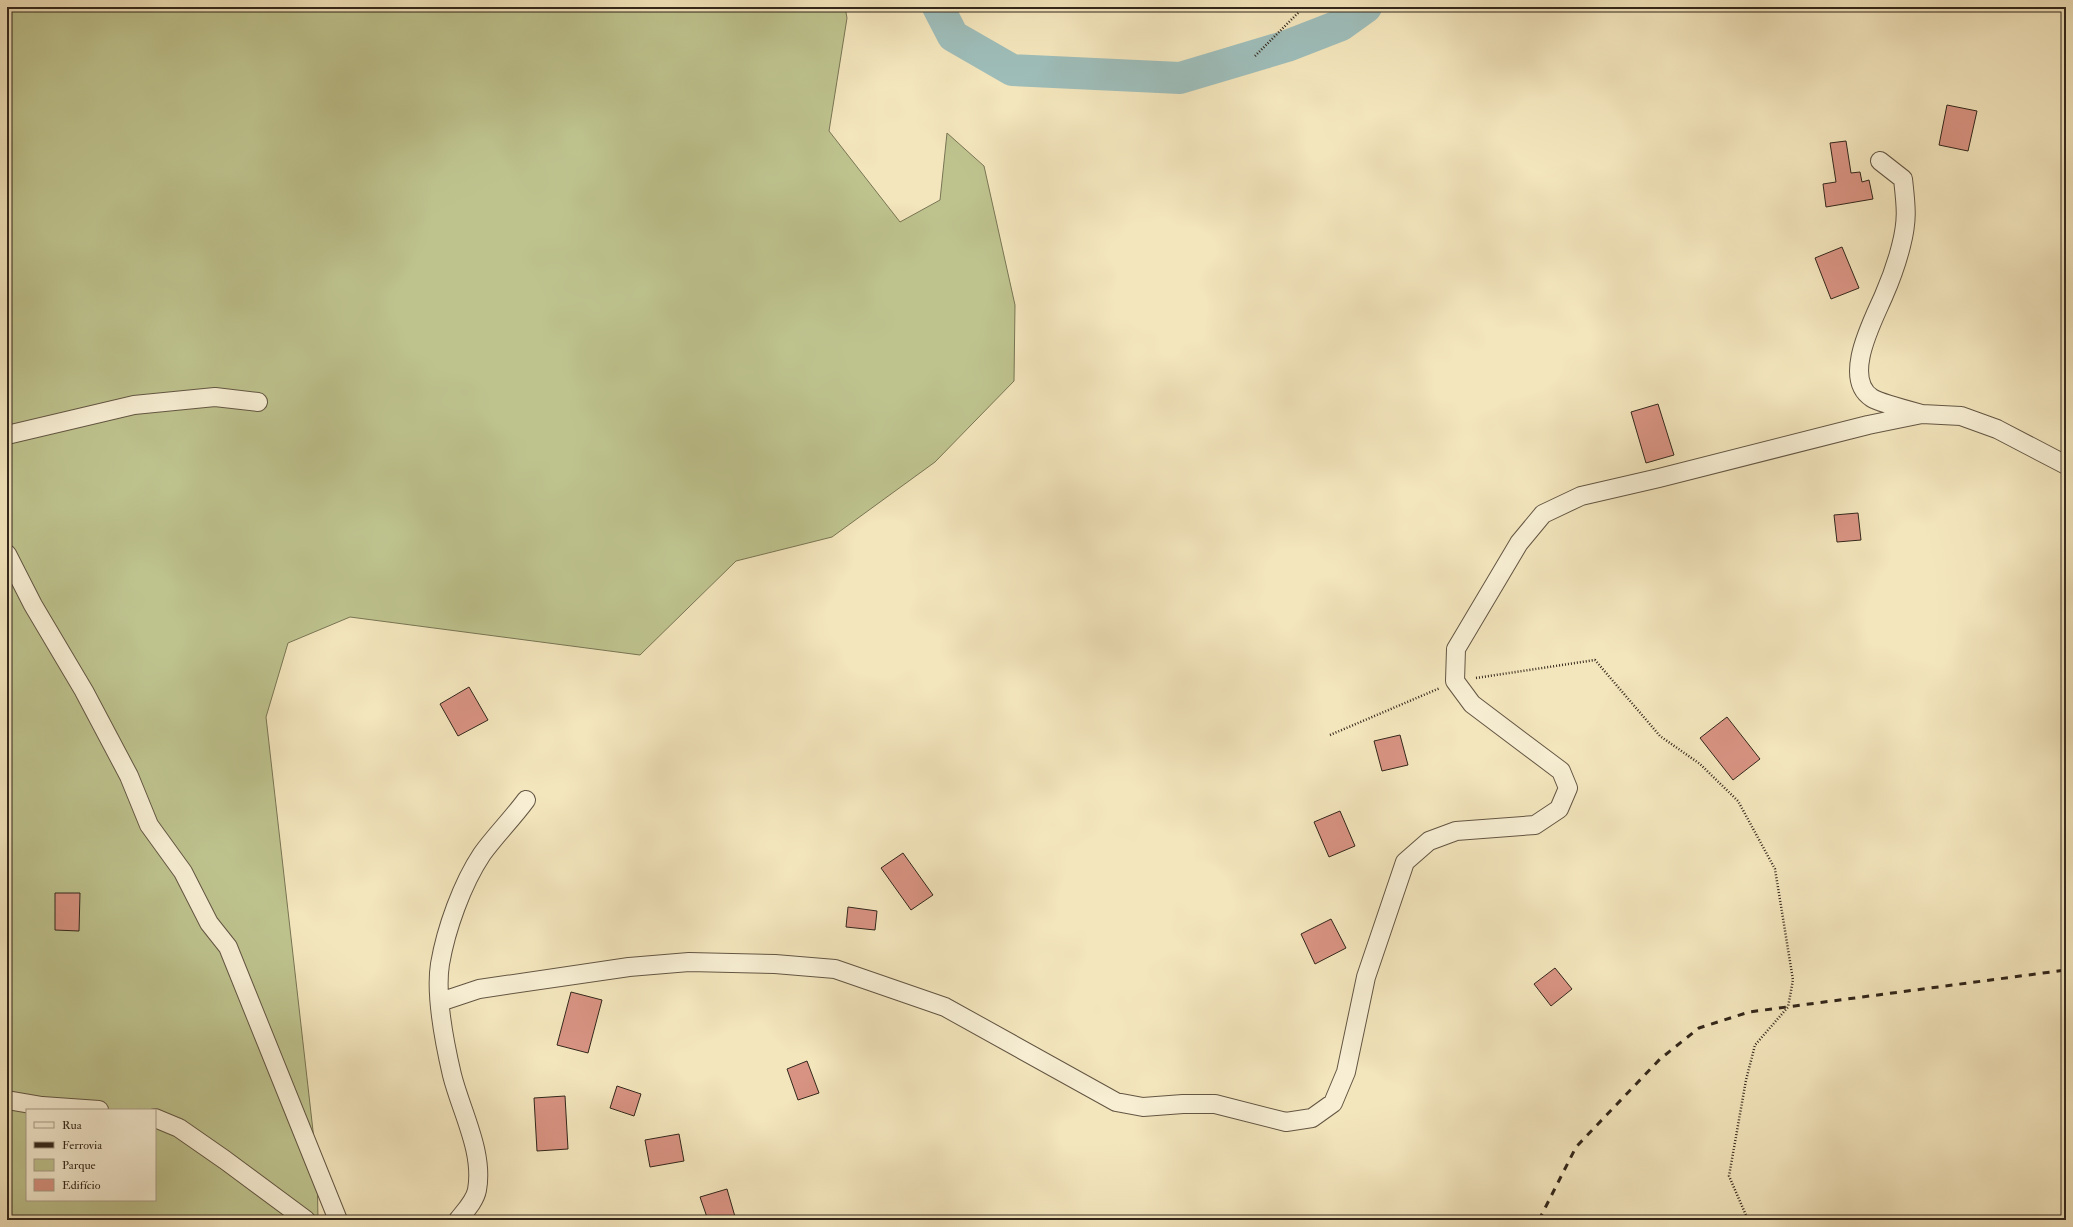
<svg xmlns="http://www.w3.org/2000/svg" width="2073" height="1227" viewBox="0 0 2073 1227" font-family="'IM FELL Double Pica',serif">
<rect width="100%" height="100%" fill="#f3e5bc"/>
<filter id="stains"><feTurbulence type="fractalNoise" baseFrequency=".005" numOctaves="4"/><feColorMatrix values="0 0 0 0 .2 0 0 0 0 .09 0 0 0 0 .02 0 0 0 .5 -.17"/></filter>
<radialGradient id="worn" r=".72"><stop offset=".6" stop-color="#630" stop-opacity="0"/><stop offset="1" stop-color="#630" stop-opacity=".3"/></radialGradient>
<!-- green -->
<path fill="#bec38e" stroke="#787554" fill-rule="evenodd" d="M7,7H845L847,18L829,131L900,222L940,200L947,133L984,166L1015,305L1014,381L935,462L832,537L736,561L640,655L350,617L288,643L266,717L317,1166L318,1220H7ZM27,1110H155V1200H27Z"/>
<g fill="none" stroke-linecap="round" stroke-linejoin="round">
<!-- river -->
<path stroke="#9ebdb9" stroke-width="32" d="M938,7L953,36L1012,70L1180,78L1287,46L1341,25L1366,7"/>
</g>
<!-- building -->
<path fill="#d89382" stroke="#33271b" d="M1947,105L1977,111L1968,151L1939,145Z
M1846,141L1851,173L1860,172L1862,182L1869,180L1873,199L1826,207L1823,184L1836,182L1830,143Z
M1842,247L1859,288L1831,299L1815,258Z
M1658,404L1674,455L1646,463L1631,412Z
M1858,513L1861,540L1837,542L1834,515Z
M469,687L488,720L458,736L440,704Z
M1727,717L1760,759L1733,780L1700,738Z
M1400,735L1408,765L1382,771L1374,741Z
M1340,811L1355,846L1329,857L1314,822Z
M903,853L933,895L911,910L881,868Z
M55,893H80L79,931L55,930Z
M848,907L877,911L875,930L846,927Z
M1331,919L1346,948L1315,964L1301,934Z
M1555,968L1572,989L1551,1006L1534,984Z
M571,992L602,1000L588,1053L557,1045Z
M807,1061L819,1093L798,1100L787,1069Z
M617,1086L641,1094L634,1116L610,1108Z
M565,1096L568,1149L537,1151L534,1098Z
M679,1134L684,1161L650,1167L645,1140Z
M727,1189L736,1220H708L700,1197Z"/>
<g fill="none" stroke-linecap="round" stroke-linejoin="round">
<defs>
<path id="minor" d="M1880,161L1903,179C1906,206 1908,219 1901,246C1897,262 1891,279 1884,295C1874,319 1841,378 1872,398C1880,403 1911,411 1922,414
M7,435L134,405L215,397L258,402
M7,554L33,605L84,691L129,776L149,825L183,872L209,923L228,947L338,1220
M440,1002L479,989L629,967L689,962L775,964L835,969L945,1007L1116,1102L1143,1107L1183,1104H1215L1286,1122L1312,1118L1333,1103L1346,1072L1366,977L1405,862L1429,841L1456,831L1535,825L1559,809L1568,788L1561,771L1472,704L1455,681L1456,649L1519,543L1543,514L1581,496L1659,478L1868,425L1922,414L1961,416L1997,429L2066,465
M7,1100L42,1106L99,1110
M155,1118L179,1128L225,1160L306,1220
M458,1220C465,1211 475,1201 477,1190C484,1152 461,1111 452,1075C445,1045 435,995 440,964C446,929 462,884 482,854C495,836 512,819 526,800"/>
</defs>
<!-- minor casing -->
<use href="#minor" stroke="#635643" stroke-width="20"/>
<!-- path -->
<path stroke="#33271b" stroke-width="2.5" stroke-dasharray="1 2" stroke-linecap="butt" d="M1255,56L1304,7
M1476,678L1595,660L1660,736L1700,764L1738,801L1775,869L1793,980L1788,1007L1755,1045L1746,1080L1729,1176L1748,1220
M1330,735L1440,688"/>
<!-- minor -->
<use href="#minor" stroke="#f7eed3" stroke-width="18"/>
<!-- rail -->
<path stroke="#33271b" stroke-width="3" stroke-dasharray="7 7" stroke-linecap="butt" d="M1539,1220L1576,1147L1660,1059L1699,1028L1749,1012L2066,970"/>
</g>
<!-- margin -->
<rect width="2073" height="1227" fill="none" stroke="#f3e5bc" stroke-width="24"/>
<rect x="8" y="8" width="2057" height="1211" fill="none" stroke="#33271b" stroke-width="2"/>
<rect x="12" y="12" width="2049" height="1203" fill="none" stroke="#33271b"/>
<!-- legend -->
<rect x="26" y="1109" width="130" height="92" fill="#f7eed3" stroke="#a99e89"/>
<rect x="34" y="1122" width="20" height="6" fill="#f7eed3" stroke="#a99e89"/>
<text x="62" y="1129" font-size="12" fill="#33271b">Rua</text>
<rect x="34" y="1142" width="20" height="6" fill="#33271b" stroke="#a99e89"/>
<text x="62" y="1149" font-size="12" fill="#33271b">Ferrovia</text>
<rect x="34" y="1159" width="20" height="12" fill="#bec38e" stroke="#a99e89"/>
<text x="62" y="1169" font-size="12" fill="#33271b">Parque</text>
<rect x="34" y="1179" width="20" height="12" fill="#d89382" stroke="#a99e89"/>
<text x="62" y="1189" font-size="12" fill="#33271b">Edifício</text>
<rect width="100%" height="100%" filter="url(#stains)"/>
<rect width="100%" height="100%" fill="url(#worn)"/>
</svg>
